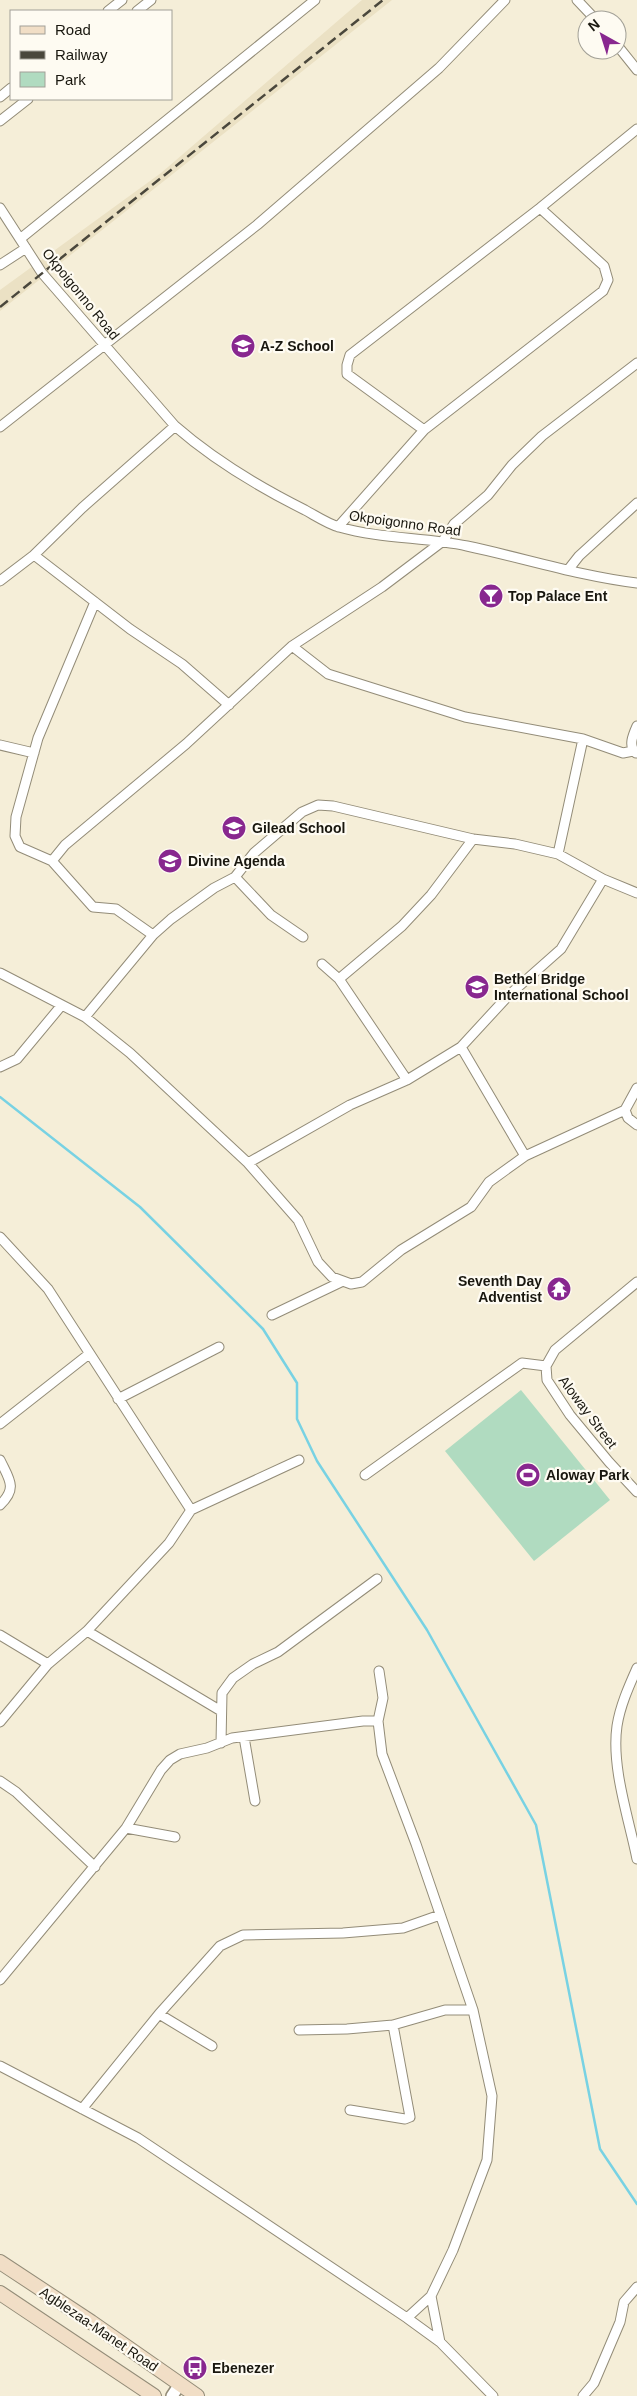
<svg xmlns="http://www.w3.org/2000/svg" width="637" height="2396" viewBox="0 0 637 2396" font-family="Arial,sans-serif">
<rect width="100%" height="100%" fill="#f5eed8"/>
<!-- built -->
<path fill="#ebe1c4" d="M362,0H392L0,311V290L161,173Z"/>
<!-- green -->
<path fill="#b0dbc0" d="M521,1390L610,1500L534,1561L445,1451Z"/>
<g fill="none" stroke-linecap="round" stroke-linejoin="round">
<!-- stream -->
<path stroke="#78d2e3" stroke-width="2.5" d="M0,1097L140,1207L263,1329L297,1383V1419L317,1461L427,1630L536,1825L600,2149L637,2204"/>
<defs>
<path id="minor" d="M577,0L596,20
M108,11L122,0
M137,11L151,0
M617,45L637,70
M0,97L11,88
M0,121L28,99
M0,208L42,273L175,426C214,460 259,487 305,510C316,516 328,524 339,527C381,539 425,537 467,546C524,558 579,576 637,583
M540,208L604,266L608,280L603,291L424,430L347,374V365L350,355L540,208L637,129
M20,239L315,0
M0,265L26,248
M0,427L257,225L439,68L505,0
M338,527L424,430
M34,555L130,629L182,664L229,705
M568,570L579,556L637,503
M0,581L34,555L82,508L175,426
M95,602L38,738L16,817L15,836L20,847L52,861L93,907L116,909L153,935
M292,646L328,674L465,717L583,739L623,753L633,751
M0,745L34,753
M636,753C628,746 633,735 637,726
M558,854L583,739
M52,861L65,845L186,744L292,646L382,587L443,541L454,524L488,495L512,465L542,436L637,363
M235,877L271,915L303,937
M322,964L339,979L407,1080
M0,973L85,1017L130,1053L248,1163L298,1220L318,1262L332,1277L351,1284L362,1282L401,1250L471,1207L489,1182L525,1156L625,1110
M339,979L402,926L431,895L473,839
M85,1017L153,935L171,919L214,888L235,877L254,853L302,812L318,805L333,806L473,839L515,844L558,854L603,879L637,893
M461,1047L525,1156
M0,1067L17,1059L61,1006
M625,1110L637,1088
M625,1110L628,1118L637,1125
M248,1163L350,1105L407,1080L461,1047L508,996L561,949L603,879
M0,1237L48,1289L191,1510
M272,1315L341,1282
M546,1366L547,1380L570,1415L609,1462L637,1492
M546,1366L555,1350L637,1282
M118,1399L219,1347
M0,1424L89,1354
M0,1460C9,1479 18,1488 0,1505
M365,1475L522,1363L546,1366
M87,1631L221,1711
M0,1635L48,1664
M637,1668C629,1686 620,1706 617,1726C611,1767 629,1819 637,1859
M378,1721L383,1698L379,1671
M0,1722L48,1664L87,1631L169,1543L191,1510L299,1460
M244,1737L255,1801
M221,1743L222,1693L233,1678L253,1664L278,1652L377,1579
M0,1781L16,1792L95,1867
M126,1828L175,1837
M0,1980L126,1828L161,1770L170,1760L180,1754L207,1748L232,1738L363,1721H378L382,1754L416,1844L473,2010L492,2096L487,2160L453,2250L431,2296L407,2318
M159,2014L212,2046
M299,2030L347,2029L393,2025L445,2010H473
M0,2066L138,2138L407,2318L440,2342L493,2396
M82,2109L159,2014L220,1946L243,1935L343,1933L403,1928L440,1915
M350,2110L405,2119L410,2117L393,2025
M431,2296L440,2342
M583,2396L594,2383L620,2322L624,2302L637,2287"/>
<path id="tertiary" d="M172,2396L180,2384"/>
<path id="secondary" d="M0,2262L91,2322L197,2396
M0,2293L154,2396"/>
</defs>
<!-- minor casing -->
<use href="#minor" stroke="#938c78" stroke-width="11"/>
<!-- tertiary casing -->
<use href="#tertiary" stroke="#938c78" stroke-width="14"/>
<!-- secondary casing -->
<use href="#secondary" stroke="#938c78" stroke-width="16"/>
<!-- minor -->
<use href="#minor" stroke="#fff" stroke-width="9"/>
<!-- tertiary -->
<use href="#tertiary" stroke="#fff" stroke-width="11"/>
<!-- secondary -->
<use href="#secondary" stroke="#f1dec6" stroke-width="14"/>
<!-- rail -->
<path stroke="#4a473c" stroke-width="2.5" stroke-dasharray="10 5" stroke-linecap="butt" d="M0,307L383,0"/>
</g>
<!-- icons -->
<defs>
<symbol id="school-disc" viewBox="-11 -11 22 22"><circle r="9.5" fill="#88278f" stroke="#fefbf2"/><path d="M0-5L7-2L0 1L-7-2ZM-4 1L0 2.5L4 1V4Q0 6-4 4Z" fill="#fff"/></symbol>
<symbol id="bar-disc" viewBox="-11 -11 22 22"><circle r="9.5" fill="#88278f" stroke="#fefbf2"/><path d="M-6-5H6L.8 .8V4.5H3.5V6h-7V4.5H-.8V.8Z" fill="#fff"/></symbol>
<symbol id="temple-disc" viewBox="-11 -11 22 22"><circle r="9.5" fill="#88278f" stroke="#fefbf2"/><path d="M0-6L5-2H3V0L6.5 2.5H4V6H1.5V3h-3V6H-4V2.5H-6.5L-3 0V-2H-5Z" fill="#fff"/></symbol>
<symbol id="stadium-disc" viewBox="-11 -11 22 22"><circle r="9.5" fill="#88278f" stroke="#fefbf2"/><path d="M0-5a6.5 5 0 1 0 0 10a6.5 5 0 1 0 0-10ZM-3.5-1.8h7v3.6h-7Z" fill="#fff"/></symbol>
<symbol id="bus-disc" viewBox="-11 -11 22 22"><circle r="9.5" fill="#88278f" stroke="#fefbf2"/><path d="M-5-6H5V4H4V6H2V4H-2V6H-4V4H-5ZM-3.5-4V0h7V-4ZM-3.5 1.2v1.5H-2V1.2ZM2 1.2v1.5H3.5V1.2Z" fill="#fff"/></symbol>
</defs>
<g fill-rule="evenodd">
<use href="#school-disc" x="229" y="332" width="28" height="28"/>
<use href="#bar-disc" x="477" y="582" width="28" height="28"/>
<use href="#school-disc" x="220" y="814" width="28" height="28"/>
<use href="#school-disc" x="156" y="847" width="28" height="28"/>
<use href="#school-disc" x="463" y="973" width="28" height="28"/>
<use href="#temple-disc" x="545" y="1275" width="28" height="28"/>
<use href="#stadium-disc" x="514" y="1461" width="28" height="28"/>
<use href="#bus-disc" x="181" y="2354" width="28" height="28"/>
</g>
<g text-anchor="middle" stroke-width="4.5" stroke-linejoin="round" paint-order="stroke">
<!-- street labels -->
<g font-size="14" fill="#19170f" stroke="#fefbf2">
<text transform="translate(81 294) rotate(51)" y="5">Okpoigonno Road</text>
<text transform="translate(405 523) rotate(8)" y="5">Okpoigonno Road</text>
<text transform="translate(588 1412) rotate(53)" y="5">Aloway Street</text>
<text transform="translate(99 2329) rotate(34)" y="5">Agblezaa-Manet Road</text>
</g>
<!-- poi labels -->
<g font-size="14" font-weight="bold" fill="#19170f" stroke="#fefbf2" text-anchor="start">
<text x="260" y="351">A-Z School</text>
<text x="508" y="601">Top Palace Ent</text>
<text x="252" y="833">Gilead School</text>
<text x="188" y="866">Divine Agenda</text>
<text x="494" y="984">Bethel Bridge<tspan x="494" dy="16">International School</tspan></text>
<text x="542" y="1286" text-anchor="end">Seventh Day<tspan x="542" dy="16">Adventist</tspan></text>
<text x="546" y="1480">Aloway Park</text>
<text x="212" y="2373">Ebenezer</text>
</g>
</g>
<!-- legend -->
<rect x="10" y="10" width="162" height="90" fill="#fefbf2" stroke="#a2a097"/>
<rect x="20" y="26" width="25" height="8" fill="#f1dec6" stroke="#a2a097"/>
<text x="55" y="35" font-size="15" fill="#19170f">Road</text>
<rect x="20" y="51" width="25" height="8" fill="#4a473c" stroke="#a2a097"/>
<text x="55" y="60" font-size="15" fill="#19170f">Railway</text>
<rect x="20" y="72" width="25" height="15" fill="#b0dbc0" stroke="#a2a097"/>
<text x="55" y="85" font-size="15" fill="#19170f">Park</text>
<!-- north arrow -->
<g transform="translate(602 35) rotate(321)"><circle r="24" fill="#fefbf2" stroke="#a2a097"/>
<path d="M0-4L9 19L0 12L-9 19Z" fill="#88278f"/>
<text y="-8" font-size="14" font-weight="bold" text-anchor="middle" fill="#19170f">N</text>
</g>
</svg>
